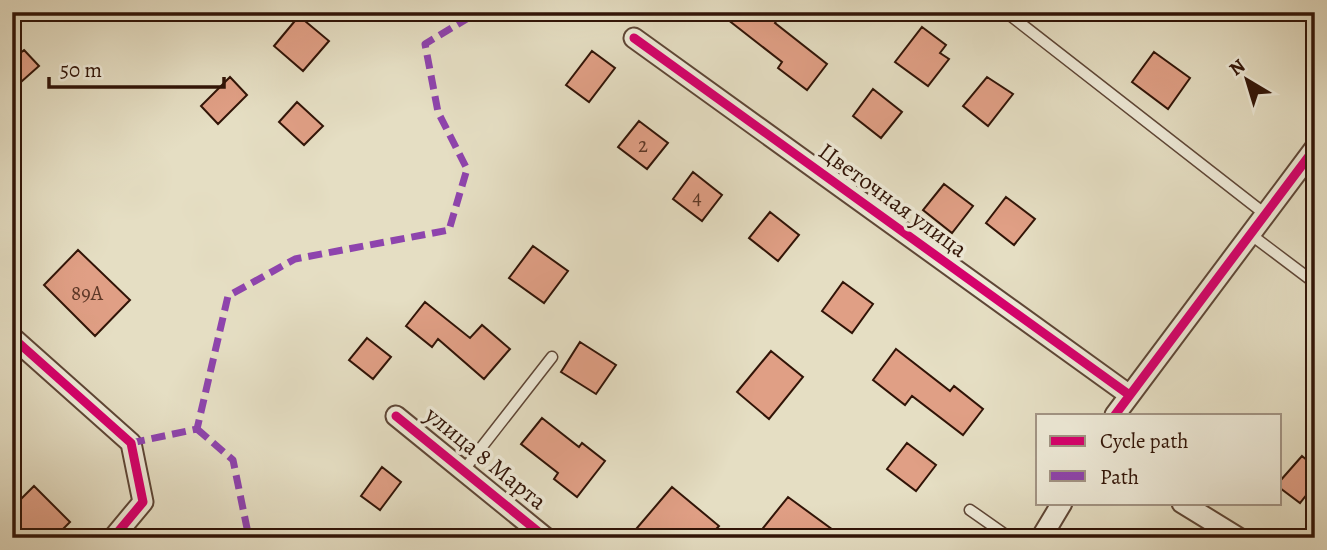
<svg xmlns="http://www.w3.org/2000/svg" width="1327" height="550" viewBox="0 0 1327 550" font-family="Alegreya,serif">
<rect width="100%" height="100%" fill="#e5dec3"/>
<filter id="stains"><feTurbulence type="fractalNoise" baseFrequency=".00286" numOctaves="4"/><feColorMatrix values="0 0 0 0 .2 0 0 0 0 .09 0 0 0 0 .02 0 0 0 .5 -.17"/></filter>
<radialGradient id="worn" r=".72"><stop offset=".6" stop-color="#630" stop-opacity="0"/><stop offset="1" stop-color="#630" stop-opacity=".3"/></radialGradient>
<!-- building -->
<path fill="#e09f85" stroke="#311407" stroke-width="2" d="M718,12H783L775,23L827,64L807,90L778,68L782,62Z
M299,16L329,41L303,71L274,46Z
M922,27L946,45L940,53L949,59L928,86L895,62Z
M24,50L39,66L12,90V60Z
M592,51L615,68L589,102L566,85Z
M1154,52L1190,78L1168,109L1132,82Z
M230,77L247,95L218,124L201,106Z
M987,77L1013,94L988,126L963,106Z
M873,89L902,112L881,138L853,116Z
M297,102L323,126L304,145L279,122Z
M639,121L668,143L647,169L618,147Z
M693,172L722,195L702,221L673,199Z
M944,184L973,206L952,233L923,210Z
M1006,197L1035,219L1014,245L986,223Z
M770,212L799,235L778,261L749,238Z
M533,246L568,271L544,303L509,278Z
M78,250L130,300L95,336L44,285Z
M843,282L873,304L852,333L822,311Z
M425,302L470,338L482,325L510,349L484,379L438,339L432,347L406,326Z
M367,338L391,357L373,379L349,360Z
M580,342L616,365L596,394L561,372Z
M896,349L950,391L954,386L983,409L963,435L912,396L905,405L873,380Z
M771,351L803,377L769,419L737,392Z
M542,418L579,447L582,443L605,461L577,497L554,479L558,473L521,444Z
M907,443L936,465L916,491L887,469Z
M1302,456L1315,467V484L1300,503L1280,488V481Z
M382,467L401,482L380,510L361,496Z
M34,486L70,522L54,538H12V508Z
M672,487L719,526L708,538H648L637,528Z
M788,497L844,538H755Z"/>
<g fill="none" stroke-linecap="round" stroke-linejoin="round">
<defs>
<path id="service" d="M1006,12L1265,214
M1250,234L1315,283
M463,471L552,357
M970,510L1010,538"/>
<path id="minor" d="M634,38L1128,394
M12,337L131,443L143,502L113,538
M1115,415L1315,148
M396,416L546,538
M1182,503L1239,538
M1041,538L1062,503"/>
</defs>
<!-- service casing -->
<use href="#service" stroke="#5e4636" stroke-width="13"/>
<!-- minor casing -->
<use href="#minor" stroke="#5e4636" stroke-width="23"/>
<!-- service -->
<use href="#service" stroke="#eeead8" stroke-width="10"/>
<!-- minor -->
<use href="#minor" stroke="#eeead8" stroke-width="19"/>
<!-- quiet -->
<path stroke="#8e44ad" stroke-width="7" stroke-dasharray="14 7" stroke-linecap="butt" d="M197,429L233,460L249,538
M131,443L197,429L228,296L295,259L449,230L467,169L438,112L425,44L478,12"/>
<defs>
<path id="cycleway" d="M634,38L1128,394
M12,337L131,443L143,502L113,538
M1115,415L1315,148
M396,416L546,538"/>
</defs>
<!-- cycleway casing -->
<use href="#cycleway" stroke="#eeead8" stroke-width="13"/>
<!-- cycleway -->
<use href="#cycleway" stroke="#d6006c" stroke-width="9"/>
</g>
<g text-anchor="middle" stroke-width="7" stroke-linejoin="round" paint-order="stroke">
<!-- number labels -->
<g font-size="21" fill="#5d3726">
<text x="643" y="152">2</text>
<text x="697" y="204">4</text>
<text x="87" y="300">89А</text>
</g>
<!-- street labels -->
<g font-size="24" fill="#311407" stroke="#eeead8">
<text transform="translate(893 200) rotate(36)" y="8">Цветочная улица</text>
<text transform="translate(486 458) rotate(39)" y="8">улица 8 Марта</text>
</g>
</g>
<!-- margin -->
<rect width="1327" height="550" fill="none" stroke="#e5dec3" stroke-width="42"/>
<rect x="14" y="14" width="1299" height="522" fill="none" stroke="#311407" stroke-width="3.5"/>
<rect x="21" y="21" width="1285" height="508" fill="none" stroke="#311407" stroke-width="2"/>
<!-- legend -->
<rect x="1036" y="414" width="245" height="91" fill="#eeead8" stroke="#a29484" stroke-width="2"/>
<rect x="1050" y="436" width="35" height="10" fill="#d6006c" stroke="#a29484" stroke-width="2"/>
<text x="1100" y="448" font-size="21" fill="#311407">Cycle path</text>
<rect x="1050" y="471" width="35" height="10" fill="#8e44ad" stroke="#a29484" stroke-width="2"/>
<text x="1100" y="484" font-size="21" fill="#311407">Path</text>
<!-- north arrow -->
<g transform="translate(1247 80) rotate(322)" stroke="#eeead8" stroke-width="5" paint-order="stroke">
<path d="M0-5L12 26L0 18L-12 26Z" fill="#311407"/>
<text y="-10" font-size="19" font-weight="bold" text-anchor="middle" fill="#311407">N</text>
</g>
<!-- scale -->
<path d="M49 77v10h175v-10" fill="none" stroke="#311407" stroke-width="3.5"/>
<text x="60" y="77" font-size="21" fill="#311407" stroke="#eeead8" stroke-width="5" paint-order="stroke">50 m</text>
<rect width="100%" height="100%" filter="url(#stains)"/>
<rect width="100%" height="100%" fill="url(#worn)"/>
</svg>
